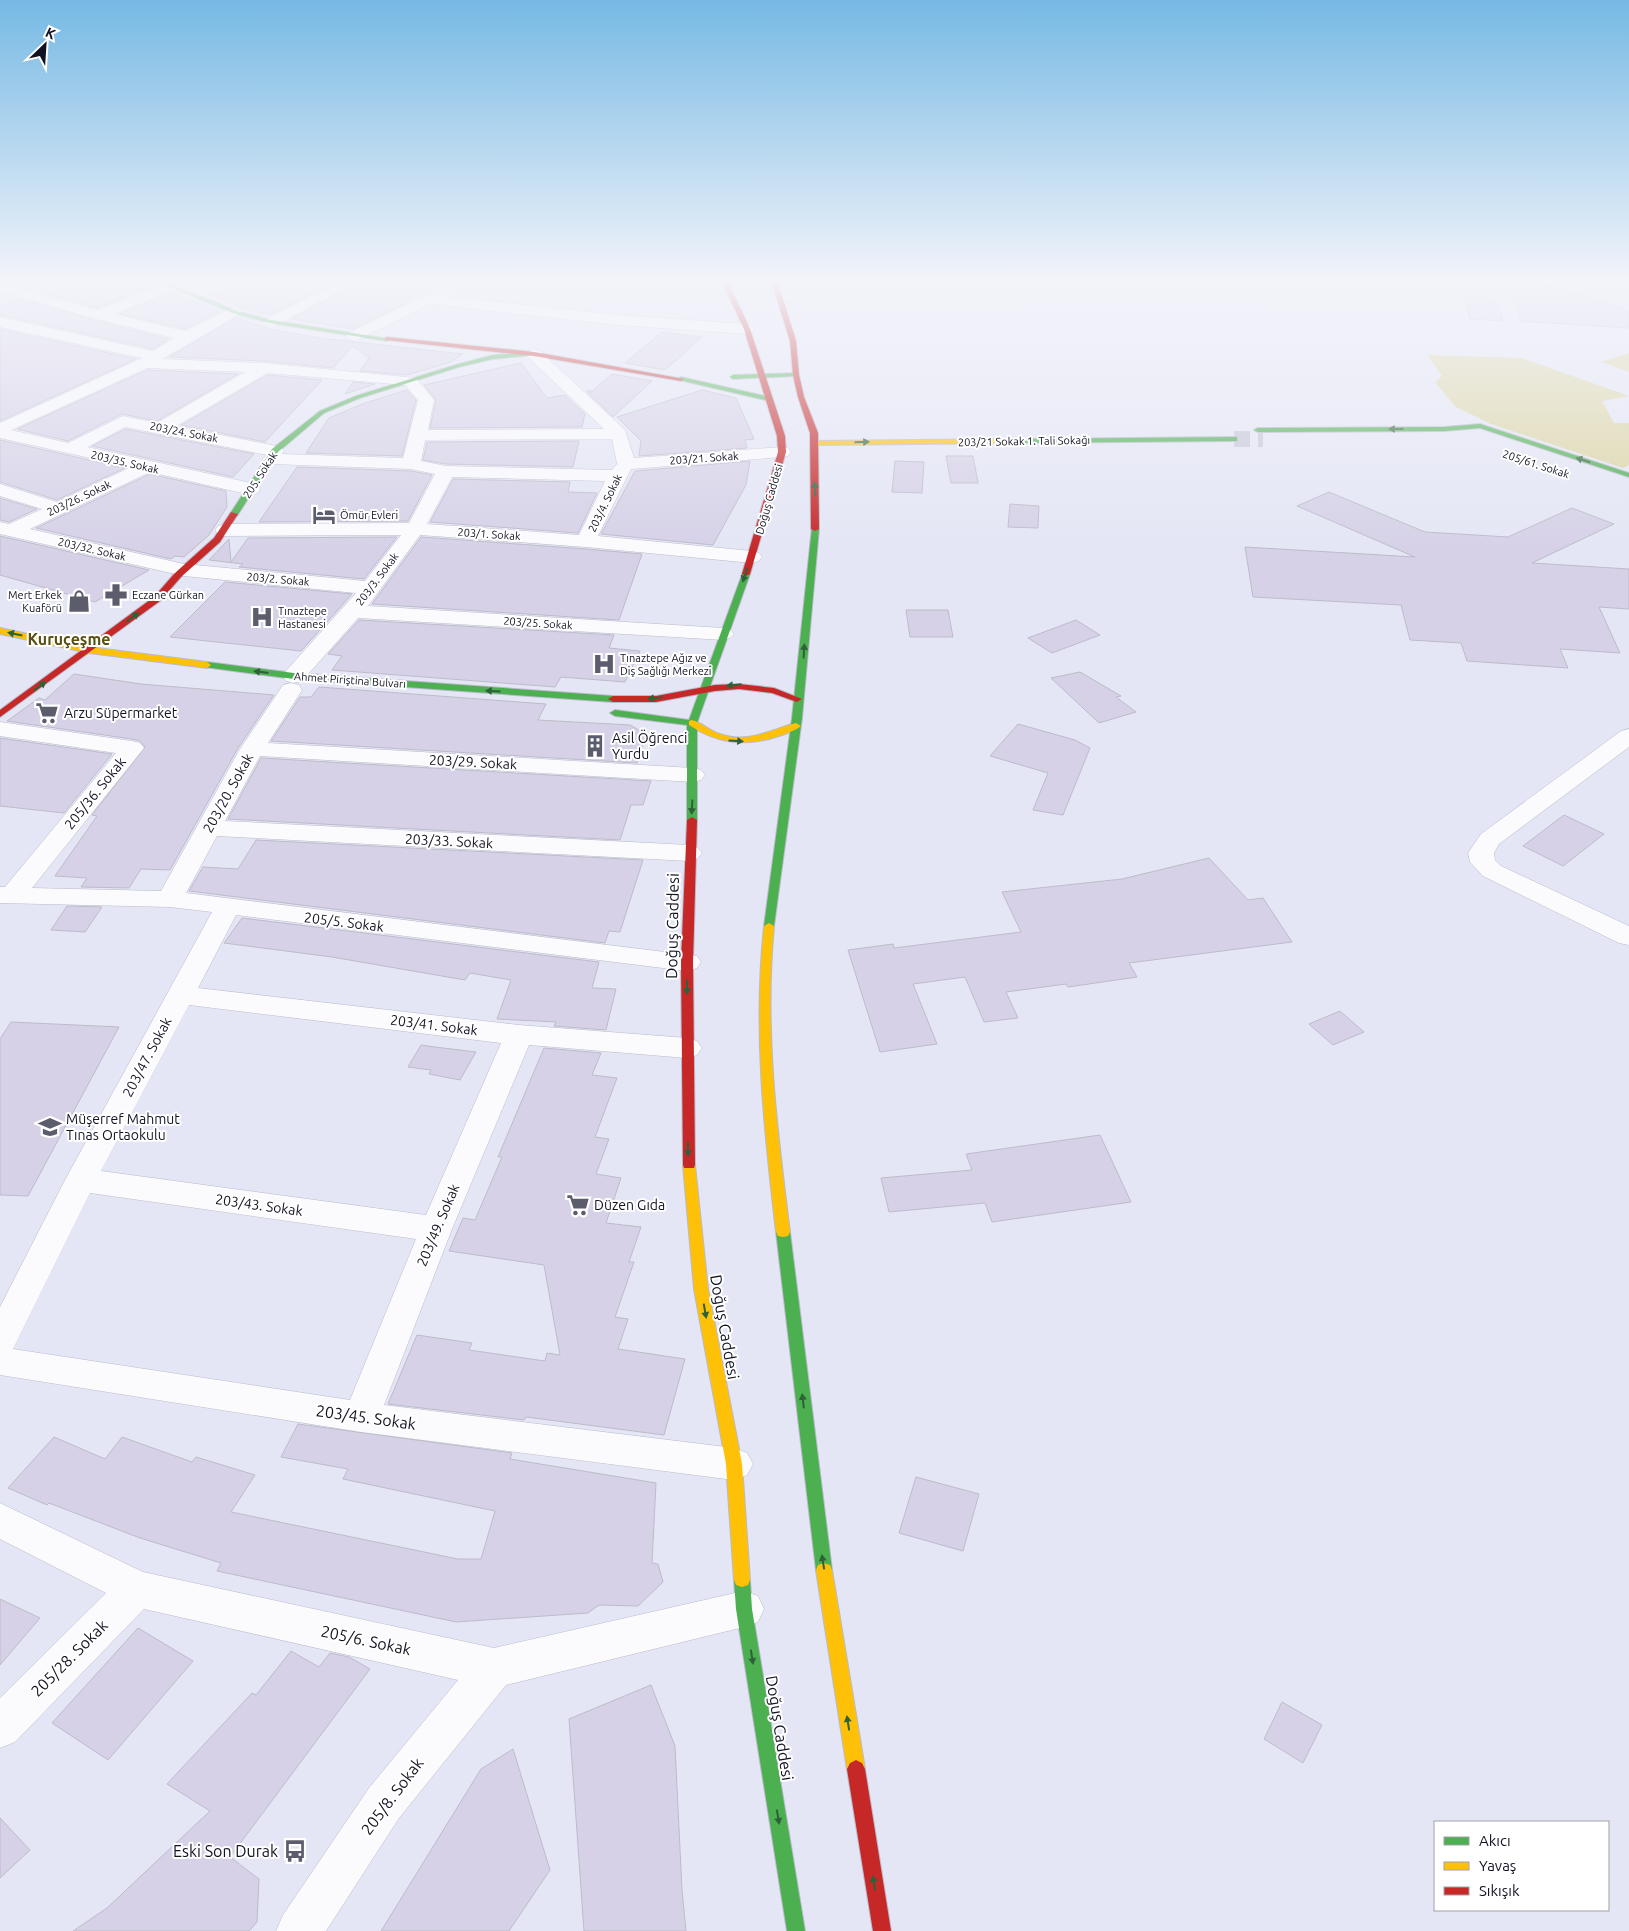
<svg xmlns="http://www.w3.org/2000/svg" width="1629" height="1931" viewBox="0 0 1629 1931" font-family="Ubuntu,sans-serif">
<rect width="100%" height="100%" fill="#e4e6f5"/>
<!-- green -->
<path fill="#dcd4a2" d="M1629,353V372L1601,362Z
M1427,355L1522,358L1629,396L1602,401L1614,423H1629V465L1623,468L1491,424L1456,407L1435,382L1442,376Z"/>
<!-- building -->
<path fill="#d6d1e7" stroke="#bdbbca" d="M70,280H147L153,286L97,308L39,291Z
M174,280H214L193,288Z
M241,280H339L269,315L241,307L211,295L238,285Z
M363,280H385L429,288L401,303L404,304L353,329L291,319Z
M1509,284L1559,287L1629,311V328L1521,321Z
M171,293L219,312L185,329L120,314Z
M1465,297L1496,299L1503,321L1470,319Z
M20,299L93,320L169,339L153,349L0,315V306Z
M236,318L270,329L320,338L463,354L451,362L407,375L360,371L369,358L353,346L333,368L264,361L169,357Z
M0,329L136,359L0,421Z
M662,332L702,337L665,370L625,363Z
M521,363L547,398L565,395L585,414L582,427L430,428L436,400L424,385Z
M147,370L238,374L157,421L122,414L68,441L17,429Z
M612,374L652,381L613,417L586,391L591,390L590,393Z
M267,375L322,380L265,442L181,425Z
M353,382L375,384L345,394Z
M407,390L416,400L402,456L306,453L329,418L365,403Z
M702,390L736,398L754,439L745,440L747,448L639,456L641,441L617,417Z
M125,429L254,454L233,477L92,446Z
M0,440L125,468L57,500L0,482Z
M579,441L573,467L446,464L423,460L427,442Z
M946,456H973L978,483H951Z
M750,461L746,485L713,545L601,534L635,471Z
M895,461L924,462L922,493L892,492Z
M297,467L411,471L432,475L408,521L259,522Z
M150,474L226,491L227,507L209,535L184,557L175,556L171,559L36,528Z
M453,479L570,482L568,492L597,493L578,533L430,522Z
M1329,492L1425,532L1508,537L1572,508L1614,524L1532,563L1629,569V609L1599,607L1620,653L1560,649L1568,668L1467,661L1461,643L1410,640L1401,605L1253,597L1245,547L1415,557L1297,506Z
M0,498L37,509L9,522L0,520Z
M1010,504L1039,506L1038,528L1008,527Z
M0,536L149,570L95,602L0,575Z
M397,537L364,579L239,567L243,564L209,560L229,539L231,562L248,538Z
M421,537L586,549L642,554L619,620L372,604Z
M225,582L352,594L301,651L170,637Z
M906,610H948L953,637H910Z
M359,620L614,635L609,648L640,651L625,682L561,677L555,687L332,670L342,656L328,654Z
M1076,620L1100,635L1052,653L1028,638Z
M1080,672L1121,696L1116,697L1136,712L1099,723L1051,678Z
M74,674L141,684L274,695L238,748L170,870L141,869L129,888L81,887L87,878L55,876L97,816L92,815L145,747L140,741L132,739L7,721L39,698L45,700Z
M319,687L546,704L538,720L630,725L646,734L637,763L271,741L300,697H311Z
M1018,724L1075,740L1090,748L1063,815L1033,810L1048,773L990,756Z
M0,738L112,754L64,813L0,806Z
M261,758L651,781L643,805H631L620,840L228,819Z
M1564,815L1604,834L1563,866L1523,846Z
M256,840L643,860L620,932L609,931L605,943L189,891L203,867L238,869Z
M1209,858L1248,900L1263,898L1292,942L1129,963L1137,977L1068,987L1066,984L1006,992L1018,1018L984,1022L965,977L913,984L937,1044L880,1052L848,950L893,944L894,948L1021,932L1002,892L1122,879Z
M67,906L102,907L85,932L51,930Z
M242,918L599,962L592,988L616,989L606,1030L554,1026L556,1022L497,1019L511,980L470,973L465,980L332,957L224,943Z
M1340,1011L1364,1032L1333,1045L1309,1024Z
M11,1022L119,1027L28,1196L0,1195V1039Z
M421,1045L435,1047L476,1052L460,1080L429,1074L431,1070L408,1067Z
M544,1048L601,1053L592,1075L617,1078L595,1137L609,1139L596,1174L621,1178L606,1223L641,1227L629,1262H634L615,1317L628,1319L618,1349L685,1359L664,1435L526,1417L524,1420L388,1404L417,1335L472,1343L469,1350L545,1361L547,1353L560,1355L544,1265L449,1251L463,1218L475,1220L502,1157H498Z
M1100,1135L1131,1202L992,1222L985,1203L889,1212L881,1178L972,1170L966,1154Z
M298,1424L512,1453L510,1459L656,1483L652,1563L658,1564L663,1582L638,1606L599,1605L588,1613L456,1622L217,1571L221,1563L140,1538L49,1503L47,1505L8,1488L54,1437L105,1459L122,1437L192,1462L196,1457L255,1475L231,1512L458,1559H481L495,1511L343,1479L348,1469L281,1457Z
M916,1477L979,1494L963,1551L899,1533Z
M0,1599L40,1618L0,1665Z
M138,1628L193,1661L108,1760L52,1723Z
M291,1651L319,1667L330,1653L349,1657L370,1669L230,1857L259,1879L257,1922L249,1931H73L107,1908L210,1811L167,1784L252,1693L256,1695Z
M651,1685L675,1746L682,1890L686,1931H584L569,1719Z
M1282,1702L1322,1725L1303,1763L1264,1739Z
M513,1749L550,1870L509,1931H381L481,1769Z
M0,1818L30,1850L0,1878Z"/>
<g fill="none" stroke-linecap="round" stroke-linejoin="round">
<!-- secondary-tunnel -->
<path stroke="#c4c6d5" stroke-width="16" stroke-dasharray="16 8" stroke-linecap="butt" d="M1234,439H1263"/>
<defs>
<path id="street" d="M219,280H239L237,283L198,298L193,299L186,295L188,292Z
M343,280H361L276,325L271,327L263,322L266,319Z
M450,280H467L444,296L617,315L747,324L755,329L747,334L617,325L431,304L359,339L354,341L346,336L349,333L424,296Z
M0,282L97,310L166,283H176L178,286L176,289L114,314L185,331L230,309L235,307L243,312L162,359L264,363L416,378L434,400L428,430L604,429L528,357L526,354L534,349L540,351L625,430L634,458L782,447L788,448L791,452L788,456L782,457L631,469L598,536L752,551L759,553L762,557L759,561L752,563L586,547L420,535L368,606L723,628L730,630L734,634L730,638L723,640L358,618L302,681L294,683L286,681L283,676L286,671L356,593L184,576L0,534V522L9,524L42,509L0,496V484L57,502L131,467L0,438V423L142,358L0,327V317L153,351L174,338L93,318L0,291ZM147,368L245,372L157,423L123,416L68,443L11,430ZM267,373L405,385L418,400L403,458L282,454L284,451L281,447L176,426ZM125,427L267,455L262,459L265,463L271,464L411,469L435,474L409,523L225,524L218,526L215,530L218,534L225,536L401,535L365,581L184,564L30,529L150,472L251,495L258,493L260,489L258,485L251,483L87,447ZM612,439L617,464L612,470L446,466L421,461L425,440ZM452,477L605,481L579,535L427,524Z
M291,683L299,685L302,690L268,743L693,768L701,770L705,775L701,780L693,782L260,756L225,821L689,845L698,848L702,853L698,858L689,861L217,836L186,893L697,956L701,962L697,968L687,971L236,915L198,988L519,1025L687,1038L697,1041L702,1048L697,1055L687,1058L529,1045L452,1229L384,1405L734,1448L747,1453L753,1464L747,1475L734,1480L361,1432L0,1375V1307L65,1180L212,912L170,907L0,903V887H5L116,753L0,736V722L132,741L140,743L144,748L32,888L161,891L240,749L283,685ZM189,1005L501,1043L426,1215L101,1171ZM90,1193L416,1239L350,1400L13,1349Z
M1629,729V747L1499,844L1494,853L1495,860L1501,866L1629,926V945L1619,943L1483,876L1470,862L1468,853L1481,834L1621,731Z
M0,1503L143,1572L494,1648L744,1591L758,1596L764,1609L758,1622L744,1627L506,1685L399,1818L326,1931H276L283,1915L369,1788L458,1680L144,1609L15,1742L0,1748V1698L106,1593L0,1539Z"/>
<path id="fast" d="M153,280H161L237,311L271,320L390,339L387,341L269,323L233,313Z
M534,352L536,353V355L493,359L459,367L360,398L324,413L278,452L237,516L230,514L272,449L320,411L356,396L455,365L493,355Z
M796,373L799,375L798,376L733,379L730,377L733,375Z
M681,377L769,397L772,399L769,401L679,380V378Z
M1480,424L1629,473V477L1480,428L1444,431L1258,432L1254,430L1258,428L1444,427Z
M1234,437H1237V441L1014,443L1010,441L1014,439Z
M812,527L819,529L802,718L774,926L769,929L764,926L792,718Z
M743,572L750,574L697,723V820L692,823L687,820V725L615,716L610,713L615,710L689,720Z
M207,662L294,673L613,696L618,699L613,702L294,679L204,667L203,665Z
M783,1227L788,1228L790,1232L832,1570L830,1575L824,1577L818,1575L816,1570L776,1232L778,1228Z
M742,1573L748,1575L750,1580L752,1609L805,1931H787L736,1609L734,1580L736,1575Z"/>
<path id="slow" d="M1014,439H1017V443L814,445L810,443L814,441Z
M0,628L89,647L207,662L211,665L207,668L89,653L0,634Z
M692,720C702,723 710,731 720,734C747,744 770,730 796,723L801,726C795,731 787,733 779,736C746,747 718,744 689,725V721Z
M769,923L774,926C764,1030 777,1129 790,1232L788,1236L783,1237L778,1236L776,1232C764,1129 753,1030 764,926Z
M689,1160L694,1162L695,1165L708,1289L742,1464L750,1580L748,1585L742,1587L736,1585L734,1580L726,1464L694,1289L683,1165L684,1162Z
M824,1563L830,1565L832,1570L865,1769L862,1775L856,1778L850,1775L847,1769L816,1570L818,1565Z"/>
<path id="jam" d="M721,280H727L750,329L785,436L786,452L750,574L746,576L742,574L778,452L777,436L744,329Z
M771,280H777L796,341L799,375L804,397L818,433L819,529L815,531L811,529L810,433L798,397L793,375L790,341Z
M387,337L534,352L684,379L681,381L534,356L385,340V338Z
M231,512L238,514L220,542L181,577L160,601L0,717V710L154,597L175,573L214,538Z
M739,684L774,688L802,699L797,702L772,693L739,689L715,691L656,702H613L608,699L613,696H656L715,685Z
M692,817L697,820L693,962L695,1165L694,1168H684L683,1165L681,962L687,820Z
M856,1760L862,1763L865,1769L891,1931H873L847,1769L850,1763Z"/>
</defs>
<!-- street casing -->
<use href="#street" stroke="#b9bbca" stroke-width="1"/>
<!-- fast casing -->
<use href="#fast" stroke="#b9bbca" stroke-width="2"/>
<!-- slow casing -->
<use href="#slow" stroke="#b9bbca" stroke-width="2"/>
<!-- jam casing -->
<use href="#jam" stroke="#b9bbca" stroke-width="2"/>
<!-- street -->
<use href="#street" fill="#fbfbfe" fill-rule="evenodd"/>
<!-- fast -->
<use href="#fast" fill="#4caf50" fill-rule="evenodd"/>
<!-- slow -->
<use href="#slow" fill="#ffc107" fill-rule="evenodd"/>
<!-- jam -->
<use href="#jam" fill="#c62828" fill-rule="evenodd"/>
</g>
<!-- one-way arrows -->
<defs><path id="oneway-solid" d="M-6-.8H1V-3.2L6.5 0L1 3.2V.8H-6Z" transform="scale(1.25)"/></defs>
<g fill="#2f6139">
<use href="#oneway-solid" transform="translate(1396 429) rotate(180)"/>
<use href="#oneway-solid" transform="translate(862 442) rotate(-1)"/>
<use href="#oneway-solid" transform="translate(1583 460) rotate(-162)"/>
<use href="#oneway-solid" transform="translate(815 489) rotate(-92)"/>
<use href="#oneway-solid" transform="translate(745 575) rotate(110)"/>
<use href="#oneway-solid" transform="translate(133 617) rotate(-36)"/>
<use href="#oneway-solid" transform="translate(15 634) rotate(-168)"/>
<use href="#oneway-solid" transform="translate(804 651) rotate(-87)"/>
<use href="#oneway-solid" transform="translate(261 672) rotate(-173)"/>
<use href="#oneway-solid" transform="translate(734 685) rotate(174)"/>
<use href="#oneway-solid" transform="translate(40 686) rotate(-37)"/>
<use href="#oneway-solid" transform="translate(493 691) rotate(-176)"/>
<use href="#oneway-solid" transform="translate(655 698) rotate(174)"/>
<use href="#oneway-solid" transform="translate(736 741) rotate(4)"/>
<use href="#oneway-solid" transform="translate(692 807) rotate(93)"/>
<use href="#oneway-solid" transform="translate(687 987) rotate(90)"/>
<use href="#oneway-solid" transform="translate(688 1149) rotate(89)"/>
<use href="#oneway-solid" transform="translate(705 1311) rotate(80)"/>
<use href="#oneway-solid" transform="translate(803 1401) rotate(-97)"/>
<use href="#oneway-solid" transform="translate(823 1562) rotate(-99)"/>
<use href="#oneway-solid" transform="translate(752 1657) rotate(81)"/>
<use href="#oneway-solid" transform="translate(848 1723) rotate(-99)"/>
<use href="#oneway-solid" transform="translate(778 1817) rotate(81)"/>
<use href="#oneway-solid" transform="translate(874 1883) rotate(-99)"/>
</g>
<!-- sky -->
<linearGradient id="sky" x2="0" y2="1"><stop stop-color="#76b9e4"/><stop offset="0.51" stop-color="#f3f4fa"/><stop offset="1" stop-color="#f3f4fa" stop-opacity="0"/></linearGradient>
<rect width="1629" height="550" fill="url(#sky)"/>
<!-- icons -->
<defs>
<symbol id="hotel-bare" viewBox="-9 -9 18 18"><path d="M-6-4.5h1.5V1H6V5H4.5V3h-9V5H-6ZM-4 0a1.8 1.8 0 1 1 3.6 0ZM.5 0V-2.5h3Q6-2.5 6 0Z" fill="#5c5d6c" stroke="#fff" stroke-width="2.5" paint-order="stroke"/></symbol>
<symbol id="pharmacy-bare" viewBox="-9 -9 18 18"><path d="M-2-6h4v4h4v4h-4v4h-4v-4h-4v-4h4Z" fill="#5c5d6c" stroke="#fff" stroke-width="2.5" paint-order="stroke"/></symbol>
<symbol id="shop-bare" viewBox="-9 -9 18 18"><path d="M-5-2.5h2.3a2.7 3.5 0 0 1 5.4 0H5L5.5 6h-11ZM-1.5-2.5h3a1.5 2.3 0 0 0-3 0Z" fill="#5c5d6c" stroke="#fff" stroke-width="2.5" paint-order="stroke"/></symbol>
<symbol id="hospital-bare" viewBox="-9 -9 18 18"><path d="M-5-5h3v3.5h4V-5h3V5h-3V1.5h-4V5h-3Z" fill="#5c5d6c" stroke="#fff" stroke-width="2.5" paint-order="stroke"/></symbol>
<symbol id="supermarket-bare" viewBox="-9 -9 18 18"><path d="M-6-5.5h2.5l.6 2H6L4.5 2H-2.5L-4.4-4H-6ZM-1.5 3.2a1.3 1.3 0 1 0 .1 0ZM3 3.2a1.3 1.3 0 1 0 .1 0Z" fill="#5c5d6c" stroke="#fff" stroke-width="2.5" paint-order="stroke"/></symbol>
<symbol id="building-bare" viewBox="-9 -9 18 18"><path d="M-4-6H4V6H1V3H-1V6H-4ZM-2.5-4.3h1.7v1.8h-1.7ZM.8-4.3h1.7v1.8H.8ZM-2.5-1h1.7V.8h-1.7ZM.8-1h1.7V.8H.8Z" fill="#5c5d6c" stroke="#fff" stroke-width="2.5" paint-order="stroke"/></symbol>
<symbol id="school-bare" viewBox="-9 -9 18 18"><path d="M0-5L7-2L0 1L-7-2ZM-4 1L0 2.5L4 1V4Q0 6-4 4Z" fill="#5c5d6c" stroke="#fff" stroke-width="2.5" paint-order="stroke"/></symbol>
<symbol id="bus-bare" viewBox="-9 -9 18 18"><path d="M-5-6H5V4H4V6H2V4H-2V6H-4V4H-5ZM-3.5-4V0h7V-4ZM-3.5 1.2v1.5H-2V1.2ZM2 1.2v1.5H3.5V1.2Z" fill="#5c5d6c" stroke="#fff" stroke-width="2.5" paint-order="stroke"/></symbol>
</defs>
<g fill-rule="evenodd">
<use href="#hotel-bare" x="308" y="499" width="32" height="32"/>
<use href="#pharmacy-bare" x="100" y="579" width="32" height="32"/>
<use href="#shop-bare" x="63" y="585" width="32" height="32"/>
<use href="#hospital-bare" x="246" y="601" width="32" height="32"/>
<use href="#hospital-bare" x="588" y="648" width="32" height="32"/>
<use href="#supermarket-bare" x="31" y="697" width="32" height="32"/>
<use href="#building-bare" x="579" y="730" width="32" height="32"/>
<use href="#school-bare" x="34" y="1111" width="32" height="32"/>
<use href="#supermarket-bare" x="562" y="1189" width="32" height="32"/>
<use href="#bus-bare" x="279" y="1835" width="32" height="32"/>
</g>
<g text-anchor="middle" stroke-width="4" stroke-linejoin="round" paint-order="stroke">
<!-- far-street labels -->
<g font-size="11" fill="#121322" stroke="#fff">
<text transform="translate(184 432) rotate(11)" y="4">203/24. Sokak</text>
<text transform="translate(1024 441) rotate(-1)" y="4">203/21 Sokak 1. Tali Sokağı</text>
<text transform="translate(704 458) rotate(-4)" y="4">203/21. Sokak</text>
<text transform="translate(125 462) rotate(13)" y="4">203/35. Sokak</text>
<text transform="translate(1536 464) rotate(18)" y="4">205/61. Sokak</text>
<text transform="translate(260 475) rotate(-57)" y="4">205. Sokak</text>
<text transform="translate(79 498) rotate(-25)" y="4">203/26. Sokak</text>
<text transform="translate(769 499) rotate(-74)" y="4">Doğuş Caddesi</text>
<text transform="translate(605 503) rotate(-64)" y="4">203/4. Sokak</text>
<text transform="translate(489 534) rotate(4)" y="4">203/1. Sokak</text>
<text transform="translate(92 549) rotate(13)" y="4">203/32. Sokak</text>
<text transform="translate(278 579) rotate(5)" y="4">203/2. Sokak</text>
<text transform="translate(377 579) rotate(-53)" y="4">203/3. Sokak</text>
<text transform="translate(538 623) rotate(4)" y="4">203/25. Sokak</text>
<text transform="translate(350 680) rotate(4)" y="4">Ahmet Piriştina Bulvarı</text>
</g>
<!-- far-poi labels -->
<g font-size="11" fill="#121322" stroke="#fff" text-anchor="start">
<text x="340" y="519">Ömür Evleri</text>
<text x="62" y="599" text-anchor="end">Mert Erkek<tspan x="62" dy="13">Kuaförü</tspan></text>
<text x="132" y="599">Eczane Gürkan</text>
<text x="278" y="615">Tınaztepe<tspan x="278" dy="13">Hastanesi</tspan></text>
<text x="620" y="662">Tınaztepe Ağız ve<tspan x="620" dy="13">Diş Sağlığı Merkezi</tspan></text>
</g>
<!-- poi labels -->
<g font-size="14" fill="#121322" stroke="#fff" text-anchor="start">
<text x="64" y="718">Arzu Süpermarket</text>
<text x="612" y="743">Asil Öğrenci<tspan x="612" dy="16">Yurdu</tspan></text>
<text x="66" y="1124">Müşerref Mahmut<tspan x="66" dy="16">Tınas Ortaokulu</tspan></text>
<text x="594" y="1210">Düzen Gıda</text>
</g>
<!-- street labels -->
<g font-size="14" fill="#121322" stroke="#fff">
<text transform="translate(473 762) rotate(3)" y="5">203/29. Sokak</text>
<text transform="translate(95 793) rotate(-51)" y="5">205/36. Sokak</text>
<text transform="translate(228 793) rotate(-61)" y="5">203/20. Sokak</text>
<text transform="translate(449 841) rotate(3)" y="5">203/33. Sokak</text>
<text transform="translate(344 922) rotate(7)" y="5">205/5. Sokak</text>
<text transform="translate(434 1025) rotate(7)" y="5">203/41. Sokak</text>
<text transform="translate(147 1057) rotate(-62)" y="5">203/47. Sokak</text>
<text transform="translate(259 1205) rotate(8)" y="5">203/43. Sokak</text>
<text transform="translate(438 1225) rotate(-67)" y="5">203/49. Sokak</text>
</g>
<!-- far-district labels -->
<g font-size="16" font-weight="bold" fill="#584f11" stroke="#fff">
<text x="69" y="645">Kuruçeşme</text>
</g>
<!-- near-street labels -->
<g font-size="16" fill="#121322" stroke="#fff">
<text transform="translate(672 926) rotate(-89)" y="6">Doğuş Caddesi</text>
<text transform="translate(725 1327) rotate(80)" y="6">Doğuş Caddesi</text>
<text transform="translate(366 1417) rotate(8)" y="6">203/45. Sokak</text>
<text transform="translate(366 1640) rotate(12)" y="6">205/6. Sokak</text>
<text transform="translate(69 1658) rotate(-45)" y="6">205/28. Sokak</text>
<text transform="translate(780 1728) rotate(81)" y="6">Doğuş Caddesi</text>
<text transform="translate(392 1796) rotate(-53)" y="6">205/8. Sokak</text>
</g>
<!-- near-poi labels -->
<g font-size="16" fill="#121322" stroke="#fff" text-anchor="end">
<text x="278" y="1857">Eski Son Durak</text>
</g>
</g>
<!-- legend -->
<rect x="1434" y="1821" width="175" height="90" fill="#ffffff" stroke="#a0a1a7"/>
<rect x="1444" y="1837" width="25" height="8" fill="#4caf50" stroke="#a0a1a7"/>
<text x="1479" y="1846" font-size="15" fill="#121322">Akıcı</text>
<rect x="1444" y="1862" width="25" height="8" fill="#ffc107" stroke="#a0a1a7"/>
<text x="1479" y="1871" font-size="15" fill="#121322">Yavaş</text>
<rect x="1444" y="1887" width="25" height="8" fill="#c62828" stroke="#a0a1a7"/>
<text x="1479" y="1896" font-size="15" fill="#121322">Sıkışık</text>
<!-- north arrow -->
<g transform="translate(45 45) rotate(25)" stroke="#ffffff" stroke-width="4" paint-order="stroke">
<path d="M0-4L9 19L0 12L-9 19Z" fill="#121322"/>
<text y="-8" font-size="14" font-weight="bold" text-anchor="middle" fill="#121322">K</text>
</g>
</svg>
